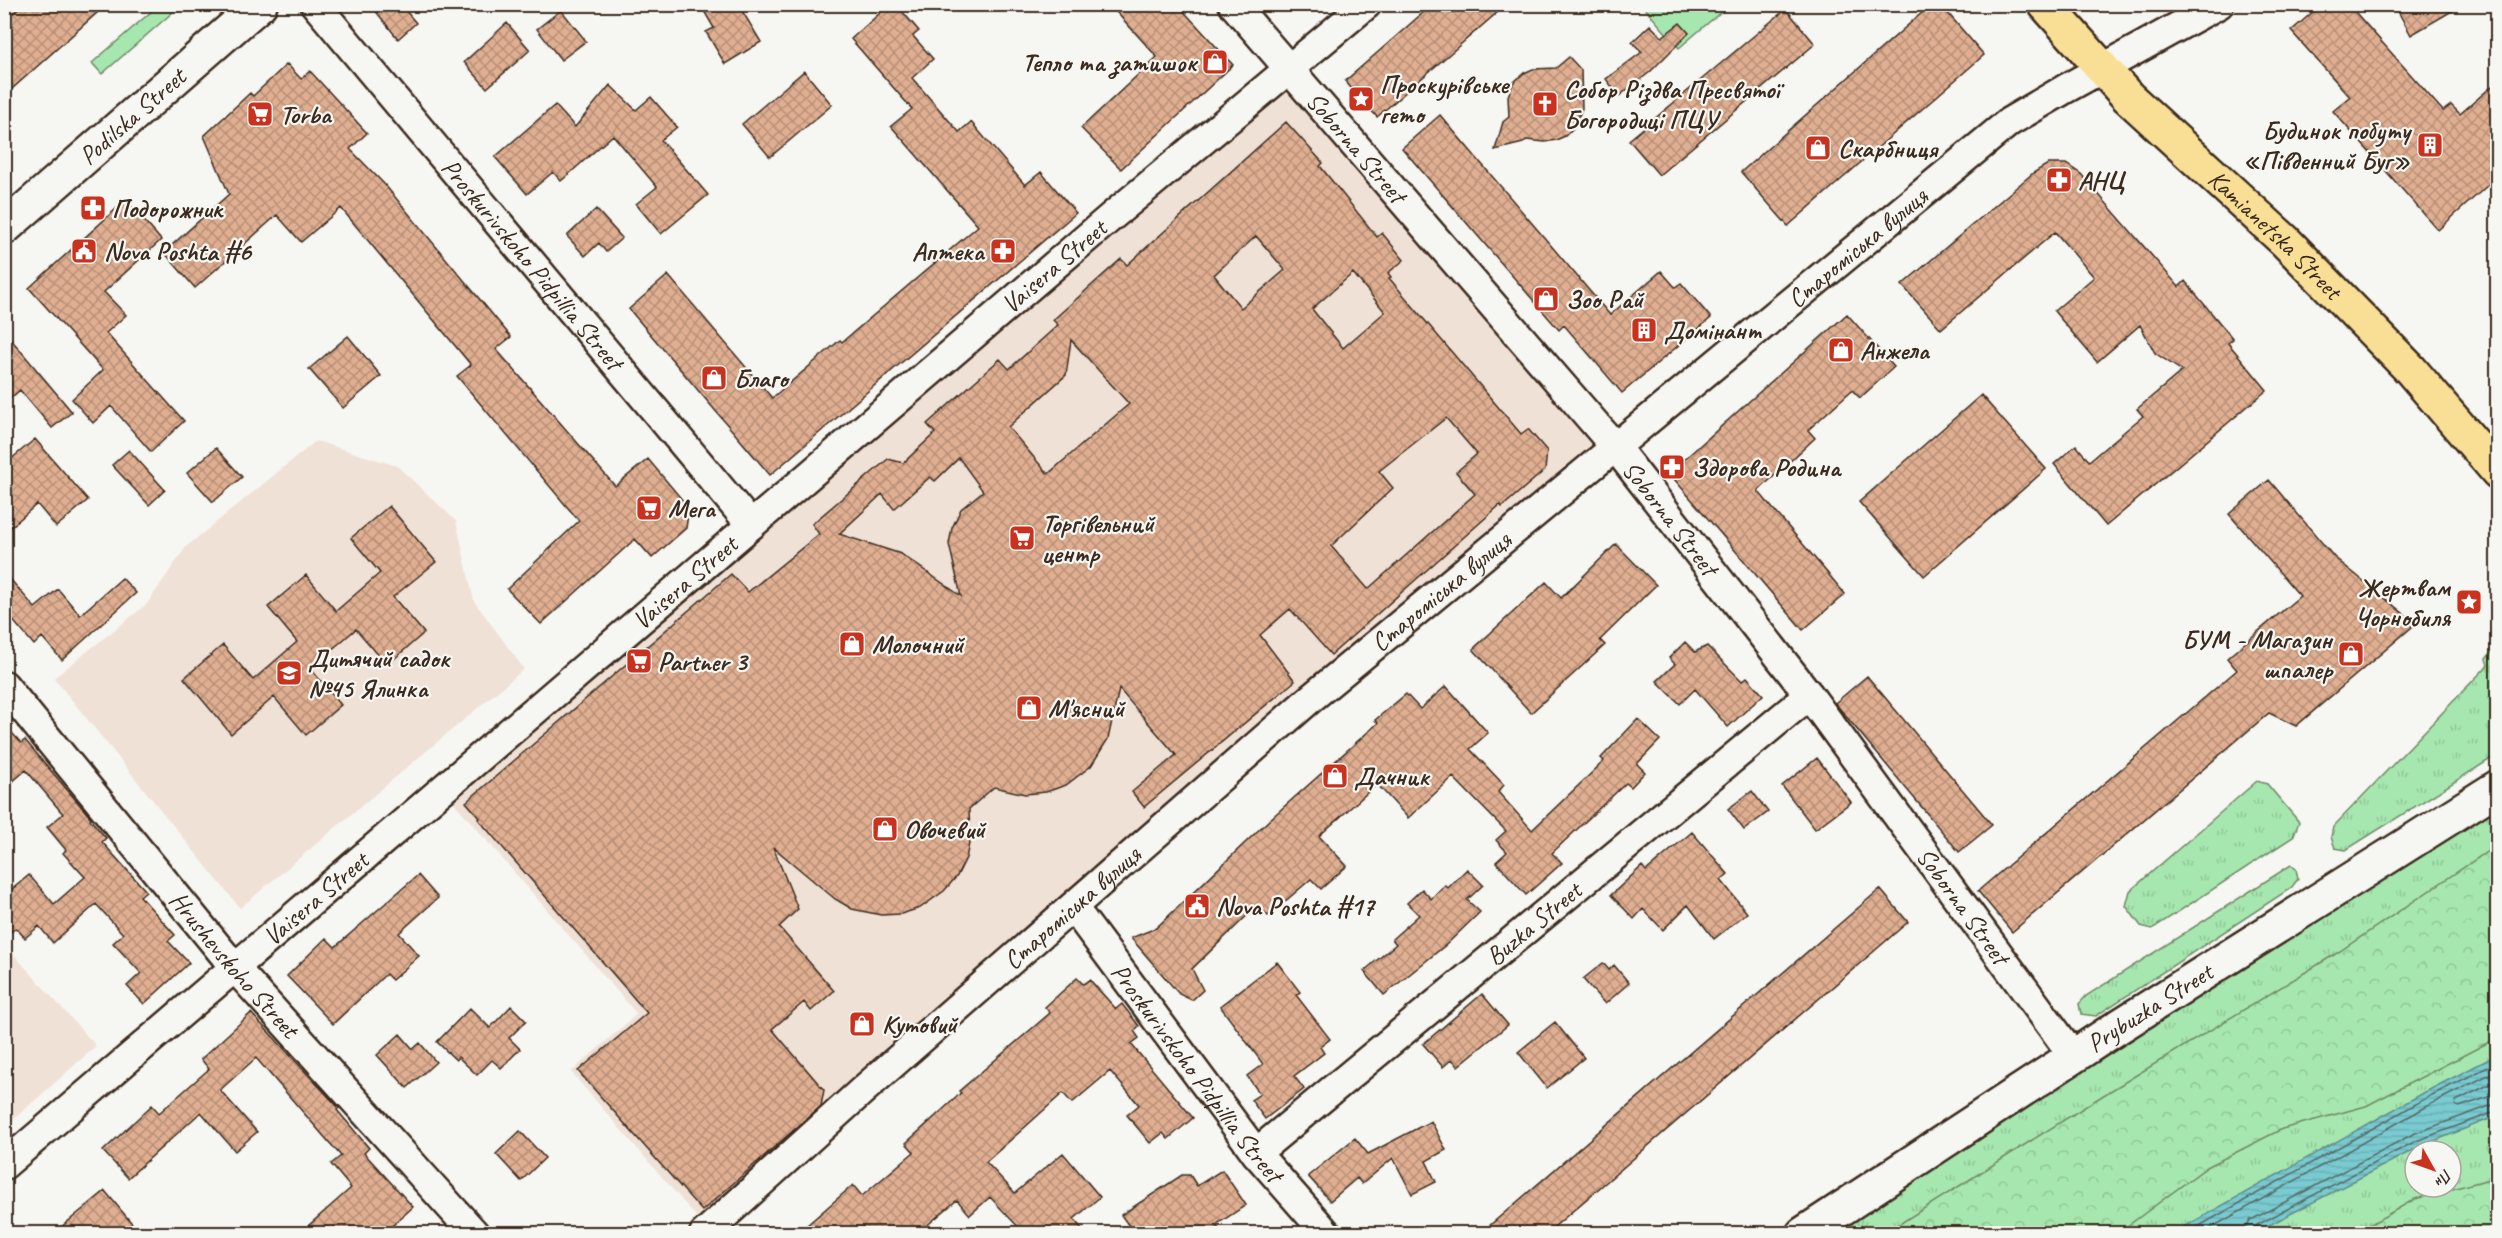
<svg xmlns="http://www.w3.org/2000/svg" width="2502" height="1238" viewBox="0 0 2502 1238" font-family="Caveat,sans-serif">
<defs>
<pattern id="grass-tufts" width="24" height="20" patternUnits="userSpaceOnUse" patternTransform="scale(1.5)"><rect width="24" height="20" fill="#a6e7af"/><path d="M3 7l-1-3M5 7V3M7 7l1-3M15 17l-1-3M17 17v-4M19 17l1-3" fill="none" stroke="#90c696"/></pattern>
<pattern id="forest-crowns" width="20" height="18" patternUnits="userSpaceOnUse" patternTransform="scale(1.5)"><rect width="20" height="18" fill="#a6e7af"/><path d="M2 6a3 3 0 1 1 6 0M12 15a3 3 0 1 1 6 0" fill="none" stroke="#90c696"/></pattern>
<pattern id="water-rules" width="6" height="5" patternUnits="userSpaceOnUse" patternTransform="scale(1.5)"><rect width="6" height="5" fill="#79cbd1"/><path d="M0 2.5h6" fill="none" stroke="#6aaeb3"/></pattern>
<pattern id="building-cross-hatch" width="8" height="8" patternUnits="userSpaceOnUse" patternTransform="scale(1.5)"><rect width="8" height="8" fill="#e0af92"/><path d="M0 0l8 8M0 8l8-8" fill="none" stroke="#b78f77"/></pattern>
</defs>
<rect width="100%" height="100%" fill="#f6f6f2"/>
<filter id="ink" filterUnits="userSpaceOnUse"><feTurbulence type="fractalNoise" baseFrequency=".0167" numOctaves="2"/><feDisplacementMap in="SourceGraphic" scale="12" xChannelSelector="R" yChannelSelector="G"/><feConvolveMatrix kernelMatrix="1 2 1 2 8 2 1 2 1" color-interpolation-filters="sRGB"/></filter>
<g filter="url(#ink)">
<!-- built -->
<path fill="#efe1d5" d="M1289,85L1599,446L701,1222L571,1072L637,1014L451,799Z
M316,441L397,466L456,521L474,601L524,669L240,908L54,678L147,604L186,547Z
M5,945L96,1046L5,1127H4Z"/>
<!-- grass -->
<path fill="url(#grass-tufts)" stroke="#708866" stroke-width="1.5" fill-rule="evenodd" d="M159,5H181L102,74L92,63Z
M2497,646V755L2346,850L2335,848L2331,837L2333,827L2488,665L2486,659Z
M2257,781L2267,784L2299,822L2293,837L2152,929L2141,926L2126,906L2130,891Z
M2497,797V1233H1825ZM2415,1151H2451V1187H2415Z
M2291,865L2296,869L2298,879L2291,888L2096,1016L2081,1014L2079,1004L2086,996Z"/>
<!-- forest -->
<path fill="url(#forest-crowns)" stroke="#708866" stroke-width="1.5" d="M2497,845V1038L2366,1106L2282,1129L2207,1167L2118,1233H1885L2102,1096L2337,953Z
M2497,1177V1233H2355L2415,1199Z"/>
<!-- pitch -->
<path fill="#a6e7af" stroke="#708866" stroke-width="1.5" d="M1642,5H1729L1679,48Z"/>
<!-- water -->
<path fill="url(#water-rules)" stroke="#608b89" stroke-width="1.5" d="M2497,1055V1116L2419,1147L2254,1233H2173L2427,1091Z"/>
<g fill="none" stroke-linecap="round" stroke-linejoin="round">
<!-- shore -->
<path stroke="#546a66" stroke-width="1.5" d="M2498,1080L2456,1101L2455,1105L2459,1107L2498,1094
M2185,1234L2430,1096L2498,1062
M2200,1234L2433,1103L2498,1070
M2245,1234L2247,1226L2251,1220L2413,1134L2498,1103
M2253,1234L2257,1225L2416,1141L2498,1111"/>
</g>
<!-- building -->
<path fill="url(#building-cross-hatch)" stroke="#3b2a1e" stroke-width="1.5" fill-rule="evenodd" d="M23,4H107L4,96V21Z
M370,4H400L416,23L398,39Z
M700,4H738L761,42L725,64L706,32L714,28Z
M890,4H896L919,31L913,36L933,59L912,78L959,132L971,122L1025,185L1041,172L1076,213L770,475L629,309L668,275L772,398L840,340L842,342L978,226L891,126L912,109L851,39Z
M1109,4H1177L1233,65L1121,169L1081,128L1157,57Z
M1433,4H1507L1377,117L1345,81Z
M1932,4H1940L1984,55L1788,226L1741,172Z
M2322,4H2348L2443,111L2451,105L2460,114L2498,81V176L2438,230L2333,111L2350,97L2291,31Z
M2394,4H2464L2411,35Z
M1786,9L1815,44L1659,175L1629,140Z
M561,10L586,41L561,60L537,29Z
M507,23L530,50L487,88L464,62Z
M1680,23L1689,33L1650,72L1619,96L1606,79L1642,52L1632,42L1650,25L1662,37Z
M1569,57L1581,70L1582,108L1575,126L1565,136L1556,140L1545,142L1526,140L1523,143L1495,150L1503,122L1509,117L1508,96L1513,83L1524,73L1533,69L1556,68Z
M287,64L301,79L310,71L367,133L350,149L385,185L511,337L496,349L615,486L648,459L689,508L686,528L652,558L635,539L541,624L507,589L579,521L457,376L471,365L341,208L301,242L277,215L195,288L164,252L229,194L204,136L250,93L253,96Z
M804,71L832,105L770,157L742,124Z
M610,85L636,110L651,97L677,127L661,140L708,195L661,234L636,204L657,187L613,135L561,181L553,172L527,194L495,157L555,105L575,127Z
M1440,115L1610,315L1661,271L1675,287L1681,283L1711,318L1622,393L1564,325L1559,330L1402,148Z
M1286,122L1323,163L1320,166L1377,237L1382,233L1404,260L1388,273L1391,277L1389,278L1521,434L1528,429L1547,451L1545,470L1502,507L1500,505L1331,655L1290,609L1260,635L1295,681L1144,807L1132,792L1176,755L1119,689L1108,739L1091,766L1066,785L1046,792L1025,794L994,787L969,809L970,839L966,858L957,876L944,891L920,908L901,914L881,915L852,909L835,899L773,847L798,909L779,927L834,991L811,1011L804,1002L772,1029L824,1090L821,1106L702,1211L578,1071L647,1013L478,819L480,818L466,802L731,574L748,592L819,534L812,524L888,459L903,463L935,433L927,424L1000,359L1009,369L1058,325L1053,320L1121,259L1127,265ZM1256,236L1285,270L1241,308L1214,275ZM1353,273L1385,312L1343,348L1312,309ZM1071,340L1129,404L1048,474L1008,427L1066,375ZM1446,418L1477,454L1456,472L1475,494L1368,589L1331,546L1393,488L1379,471ZM959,458L983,491L961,509L952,528L949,544L961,596L901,554L839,534L882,494L894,509L930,477L935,481Z
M2048,164H2066L2081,174L2179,287L2185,281L2233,339L2228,343L2267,390L2106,526L2054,464L2076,445L2089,461L2143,416L2137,409L2182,371L2155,353L2140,325L2097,362L2054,311L2094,277L2055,232L1941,329L1902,285L2033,173Z
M126,200L161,240L104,292L126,315L106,333L184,421L151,452L111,406L93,423L72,399L103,370L29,288Z
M596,209L622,238L606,252L599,243L585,256L567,236Z
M1847,314L1894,367L1860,398L1852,390L1808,430L1815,438L1758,491L1845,594L1803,630L1669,473Z
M4,331L72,412L52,428L20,390L4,404Z
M348,336L381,376L343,408L309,369Z
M1981,395L2046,469L1924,576L1859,502Z
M35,439L88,500L56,527L37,504L4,533V465Z
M216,448L242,477L213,502L187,473Z
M129,450L165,490L149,505L112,465Z
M2269,480L2334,557L2409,618L2412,627L2296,726L2269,713L2012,932L1978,891L2237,670L2227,658L2300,596L2229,514Z
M389,506L436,562L393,597L424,633L387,665L356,629L310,668L341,705L306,735L274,697L231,734L184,678L223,645L253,680L297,642L268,607L306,575L336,611L380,573L351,538Z
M1616,544L1656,585L1600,640L1605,645L1531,713L1473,649L1546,582L1561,598Z
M4,572L35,608L58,589L80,615L122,578L136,593L62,660L42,637L34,645L4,610Z
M1685,642L1695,652L1707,646L1742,681L1747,677L1763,695L1728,727L1695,689L1680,704L1657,681L1675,664L1669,658Z
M1867,676L1992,825L1959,852L1835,703Z
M1446,686L1488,733L1470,749L1504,785L1498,792L1532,830L1604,761L1601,758L1638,719L1660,740L1637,764L1645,772L1631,787L1626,783L1552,853L1562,863L1526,895L1496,862L1507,852L1496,840L1506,831L1453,777L1408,818L1377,784L1319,836L1347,866L1321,889L1311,879L1268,916L1258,905L1192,969L1203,990L1192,1000L1179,994L1131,938L1156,928L1268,821L1378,723L1375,720L1406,694L1420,709Z
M4,724L21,743L25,740L91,818L90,819L106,838L102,842L146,891L140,896L175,935L168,941L189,963L144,1004L127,986L141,973L113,943L123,934L96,904L53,943L39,926L25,938L16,928L4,937V896L29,875L54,904L85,877L63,853L66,850L47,827L63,814L26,770L4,789Z
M1817,758L1851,802L1815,829L1782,786Z
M1752,791L1768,812L1744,830L1728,809Z
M1692,832L1728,874L1721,880L1747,913L1714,939L1688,905L1663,930L1643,909L1634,919L1611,895L1642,866L1646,871Z
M1467,869L1483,885L1467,900L1480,912L1447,944L1384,995L1364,971L1396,944L1392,939L1419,915L1407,903L1422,889L1431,899L1445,885L1448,888Z
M418,875L438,898L399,933L419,956L392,980L386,974L333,1024L287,976L326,938L335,947Z
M1880,889L1908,922L1547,1233H1481Z
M1277,962L1300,992L1296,995L1330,1039L1320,1047L1324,1053L1294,1076L1304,1089L1265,1119L1251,1100L1260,1094L1247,1076L1263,1064L1220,1006Z
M1603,963L1609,970L1614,965L1629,983L1605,1004L1583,979Z
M1077,978L1083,984L1090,980L1116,1009L1122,1004L1139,1026L1134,1031L1139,1038L1131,1044L1193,1118L1168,1139L1163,1133L1150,1143L1127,1115L1139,1105L1110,1071L1072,1103L1063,1093L986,1162L1015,1193L1063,1153L1100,1197L1074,1219L1085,1233H1024L990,1197L970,1215L957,1200L918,1233H798L853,1185L862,1196L914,1152L906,1143L961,1093L959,1091L1050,1013L1045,1007Z
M1482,994L1508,1025L1458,1066L1452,1059L1443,1067L1423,1044Z
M511,1006L526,1021L509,1038L520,1049L501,1068L492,1060L477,1075L458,1057L456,1060L437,1042L470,1008L490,1028Z
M251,1013L339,1108L337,1110L369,1148L364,1153L413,1207L384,1233H300L351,1188L331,1164L341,1156L256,1058L220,1090L257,1132L235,1151L201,1112L128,1178L103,1151L152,1105L159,1113L209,1069L201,1059Z
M1555,1022L1584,1058L1547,1088L1518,1052Z
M400,1034L413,1049L420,1043L436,1062L407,1088L377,1055Z
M1431,1121L1446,1150L1426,1161L1436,1182L1412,1194L1393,1158L1362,1184L1357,1178L1330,1201L1308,1176L1355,1138L1368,1154Z
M520,1131L545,1158L521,1181L496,1154Z
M1222,1170L1246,1205L1216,1225L1222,1233H1134L1121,1215L1182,1175H1190L1197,1186Z
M105,1191L140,1233H54Z"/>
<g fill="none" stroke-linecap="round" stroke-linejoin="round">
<defs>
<g id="minor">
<path id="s1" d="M315,4L751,525"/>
<path id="s2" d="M1233,4L1616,448L1809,695L2074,1057"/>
<path id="s3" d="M4,685L235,968L475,1234"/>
<path id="s4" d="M1073,907L1256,1153L1327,1234"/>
<path id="s5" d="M1256,1153L1809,695"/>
<path id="s6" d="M4,1165L1111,217L1367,4"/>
<path id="s7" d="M704,1234L863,1090L1310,699L2009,122L2065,89L2219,4"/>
</g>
<g id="tertiary">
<path id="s8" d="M4,228L260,4"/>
<path id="s9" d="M1803,1234L2115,1029L2498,787"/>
</g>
<g id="primary">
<path id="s10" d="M2045,4L2128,97L2285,241L2410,369L2498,472"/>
</g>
</defs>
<!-- minor casing -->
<use href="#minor" stroke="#3b2a1e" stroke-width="33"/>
<!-- tertiary casing -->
<use href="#tertiary" stroke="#3b2a1e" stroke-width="38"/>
<!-- primary casing -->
<use href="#primary" stroke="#3b2a1e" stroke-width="38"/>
<!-- minor -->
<use href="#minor" stroke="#f6f6f2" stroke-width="28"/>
<!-- tertiary -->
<use href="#tertiary" stroke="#f6f6f2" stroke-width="33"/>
<!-- primary -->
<use href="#primary" stroke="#f9df96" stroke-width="33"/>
</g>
</g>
<!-- icons -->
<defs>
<symbol id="shop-square" viewBox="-11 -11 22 22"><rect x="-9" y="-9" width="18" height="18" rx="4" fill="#c8321e" stroke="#f6f6f2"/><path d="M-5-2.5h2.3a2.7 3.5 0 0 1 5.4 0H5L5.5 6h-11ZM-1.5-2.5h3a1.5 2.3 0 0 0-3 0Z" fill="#fff"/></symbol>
<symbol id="sight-square" viewBox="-11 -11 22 22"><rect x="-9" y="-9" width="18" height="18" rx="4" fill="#c8321e" stroke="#f6f6f2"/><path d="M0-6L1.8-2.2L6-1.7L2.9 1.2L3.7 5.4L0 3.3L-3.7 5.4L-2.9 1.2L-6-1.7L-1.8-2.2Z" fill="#fff"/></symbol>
<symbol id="church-square" viewBox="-11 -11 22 22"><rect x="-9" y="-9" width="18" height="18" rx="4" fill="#c8321e" stroke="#f6f6f2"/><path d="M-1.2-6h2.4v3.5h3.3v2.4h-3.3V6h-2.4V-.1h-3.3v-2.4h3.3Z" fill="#fff"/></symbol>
<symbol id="supermarket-square" viewBox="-11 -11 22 22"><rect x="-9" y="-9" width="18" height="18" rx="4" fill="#c8321e" stroke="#f6f6f2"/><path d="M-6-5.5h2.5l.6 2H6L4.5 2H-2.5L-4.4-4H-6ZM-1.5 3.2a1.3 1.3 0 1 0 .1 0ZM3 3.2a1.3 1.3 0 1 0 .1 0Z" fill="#fff"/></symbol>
<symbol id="building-square" viewBox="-11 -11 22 22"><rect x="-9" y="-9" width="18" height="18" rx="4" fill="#c8321e" stroke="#f6f6f2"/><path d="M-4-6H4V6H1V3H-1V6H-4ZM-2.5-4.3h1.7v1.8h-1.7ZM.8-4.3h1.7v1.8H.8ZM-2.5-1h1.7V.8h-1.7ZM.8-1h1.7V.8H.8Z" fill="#fff"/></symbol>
<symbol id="pharmacy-square" viewBox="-11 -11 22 22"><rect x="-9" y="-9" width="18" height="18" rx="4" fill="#c8321e" stroke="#f6f6f2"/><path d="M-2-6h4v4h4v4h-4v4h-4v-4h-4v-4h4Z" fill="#fff"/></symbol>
<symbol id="civic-square" viewBox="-11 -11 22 22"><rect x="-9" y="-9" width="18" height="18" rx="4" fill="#c8321e" stroke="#f6f6f2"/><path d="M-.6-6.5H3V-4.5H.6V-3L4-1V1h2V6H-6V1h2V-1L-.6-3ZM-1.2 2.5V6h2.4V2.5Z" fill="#fff"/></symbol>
<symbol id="school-square" viewBox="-11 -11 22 22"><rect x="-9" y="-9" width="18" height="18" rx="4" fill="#c8321e" stroke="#f6f6f2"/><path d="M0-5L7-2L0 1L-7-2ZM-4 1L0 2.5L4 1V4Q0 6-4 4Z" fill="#fff"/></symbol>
</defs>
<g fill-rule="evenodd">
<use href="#shop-square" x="1200" y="47" width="30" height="30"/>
<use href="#sight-square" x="1346" y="84" width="30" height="30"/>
<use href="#church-square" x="1530" y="89" width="30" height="30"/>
<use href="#supermarket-square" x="245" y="99" width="30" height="30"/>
<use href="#building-square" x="2415" y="130" width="30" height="30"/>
<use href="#shop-square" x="1803" y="133" width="30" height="30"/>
<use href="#pharmacy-square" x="2044" y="165" width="30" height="30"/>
<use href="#pharmacy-square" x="78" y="193" width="30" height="30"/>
<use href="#civic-square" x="69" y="236" width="30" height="30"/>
<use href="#pharmacy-square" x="988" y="236" width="30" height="30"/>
<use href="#shop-square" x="1531" y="284" width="30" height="30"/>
<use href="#building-square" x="1629" y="315" width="30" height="30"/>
<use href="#shop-square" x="1826" y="335" width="30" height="30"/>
<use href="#shop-square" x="699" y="363" width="30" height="30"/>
<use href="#pharmacy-square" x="1657" y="452" width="30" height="30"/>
<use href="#supermarket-square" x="634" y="493" width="30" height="30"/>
<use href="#supermarket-square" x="1007" y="523" width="30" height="30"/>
<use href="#sight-square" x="2454" y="587" width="30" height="30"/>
<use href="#shop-square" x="837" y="629" width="30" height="30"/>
<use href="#shop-square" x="2336" y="639" width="30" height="30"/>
<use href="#supermarket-square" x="624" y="646" width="30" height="30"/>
<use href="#school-square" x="274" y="658" width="30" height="30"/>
<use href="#shop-square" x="1014" y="693" width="30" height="30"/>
<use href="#shop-square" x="1320" y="761" width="30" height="30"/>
<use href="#shop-square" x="870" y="814" width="30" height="30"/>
<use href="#civic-square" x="1182" y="891" width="30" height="30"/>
<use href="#shop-square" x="847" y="1009" width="30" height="30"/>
</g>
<g text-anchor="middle" stroke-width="4.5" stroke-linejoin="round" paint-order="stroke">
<!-- poi labels -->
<g font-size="26" font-weight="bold" fill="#3b2a1e" stroke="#f6f6f2" text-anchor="start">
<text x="1196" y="71" text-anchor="end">Тепло та затишок</text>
<text x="1380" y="93">Проскурівське<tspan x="1380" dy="30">гето</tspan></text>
<text x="1564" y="98">Собор Різдва Пресвятої<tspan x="1564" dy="30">Богородиці ПЦУ</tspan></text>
<text x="280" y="123">Torba</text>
<text x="2410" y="139" text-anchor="end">Будинок побуту<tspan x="2410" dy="30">«Південний Буг»</tspan></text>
<text x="1838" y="157">Скарбниця</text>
<text x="2078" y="189">АНЦ</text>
<text x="112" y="217">Подорожник</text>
<text x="104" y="260">Nova Poshta #6</text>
<text x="984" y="260" text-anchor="end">Аптека</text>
<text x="1566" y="308">Зоо Рай</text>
<text x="1664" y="339">Домінант</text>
<text x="1860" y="359">Анжела</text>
<text x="734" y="387">Благо</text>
<text x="1692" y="476">Здорова Родина</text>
<text x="668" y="517">Мега</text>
<text x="1042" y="532">Торгівельний<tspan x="1042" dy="30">центр</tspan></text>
<text x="2450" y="596" text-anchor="end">Жертвам<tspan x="2450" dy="30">Чорнобиля</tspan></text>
<text x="2332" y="648" text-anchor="end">БУМ - Магазин<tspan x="2332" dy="30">шпалер</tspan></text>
<text x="872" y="653">Молочний</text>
<text x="308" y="667">Дитячий садок<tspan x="308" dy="30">№45 Ялинка</tspan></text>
<text x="658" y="670">Partner 3</text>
<text x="1048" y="717">М'ясний</text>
<text x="1354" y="785">Дачник</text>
<text x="904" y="838">Овочевий</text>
<text x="1216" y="915">Nova Poshta #17</text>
<text x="882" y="1033">Кутовий</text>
</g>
<!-- street labels -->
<g font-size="26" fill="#3b2a1e" stroke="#f6f6f2">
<text dy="9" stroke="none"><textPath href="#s8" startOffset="170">Podilska Street</textPath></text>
<text dy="9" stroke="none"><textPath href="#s2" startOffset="189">Soborna Street</textPath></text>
<text dy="9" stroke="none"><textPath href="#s10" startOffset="326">Kamianetska Street</textPath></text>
<text dy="9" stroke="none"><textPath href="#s7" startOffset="1518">Староміська вулиця</textPath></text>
<text dy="9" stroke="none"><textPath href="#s1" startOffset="339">Proskurivskoho Pidpillia Street</textPath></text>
<text dy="9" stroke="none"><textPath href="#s6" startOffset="1382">Vaisera Street</textPath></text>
<text dy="9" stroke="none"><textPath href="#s2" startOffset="675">Soborna Street</textPath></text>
<text dy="9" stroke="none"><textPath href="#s6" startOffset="896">Vaisera Street</textPath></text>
<text dy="9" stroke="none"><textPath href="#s7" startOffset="978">Староміська вулиця</textPath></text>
<text dy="9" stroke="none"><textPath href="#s6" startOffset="410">Vaisera Street</textPath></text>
<text dy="9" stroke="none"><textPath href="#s2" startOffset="1161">Soborna Street</textPath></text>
<text dy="9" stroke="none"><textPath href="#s7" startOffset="492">Староміська вулиця</textPath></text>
<text dy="9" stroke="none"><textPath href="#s5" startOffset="360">Buzka Street</textPath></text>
<text dy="9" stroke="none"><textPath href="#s3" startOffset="362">Hrushevskoho Street</textPath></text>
<text dy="9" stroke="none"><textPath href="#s9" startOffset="414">Prybuzka Street</textPath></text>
<text dy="9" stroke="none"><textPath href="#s4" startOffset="207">Proskurivskoho Pidpillia Street</textPath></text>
</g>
</g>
<!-- margin -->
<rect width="2502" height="1238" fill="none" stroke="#f6f6f2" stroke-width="24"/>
<rect x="12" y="12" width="2478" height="1214" fill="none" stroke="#3b2a1e" stroke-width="2" filter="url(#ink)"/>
<!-- north arrow -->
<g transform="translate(2433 1169) rotate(130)"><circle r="28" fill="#f6f6f2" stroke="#aba49d" stroke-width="1.5"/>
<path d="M0-4.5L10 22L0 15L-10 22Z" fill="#c8321e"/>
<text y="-9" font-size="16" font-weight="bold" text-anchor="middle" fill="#3b2a1e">Пн</text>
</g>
</svg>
